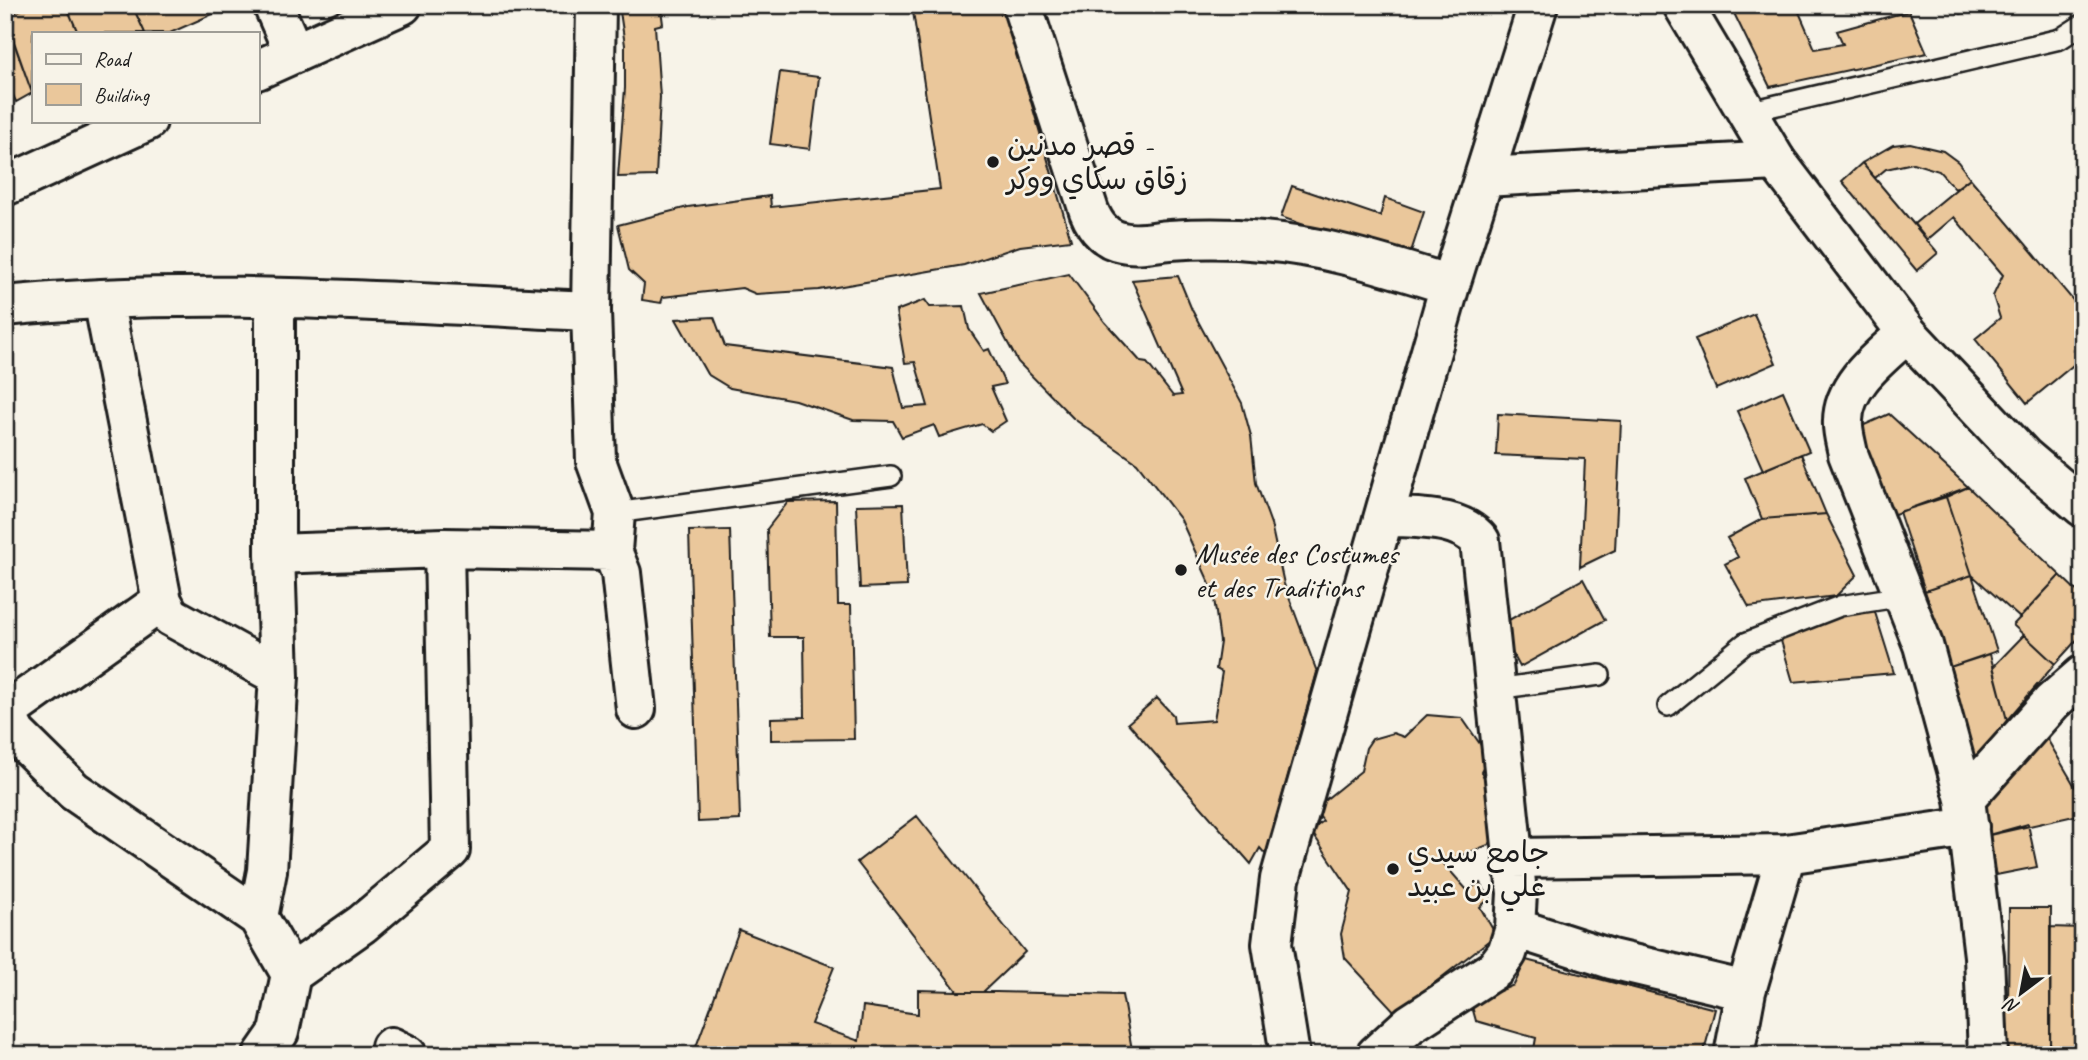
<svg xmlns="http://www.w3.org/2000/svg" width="2088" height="1060" viewBox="0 0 2088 1060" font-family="Caveat,'Playpen Sans Arabic',sans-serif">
<rect width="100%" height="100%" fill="#f7f3e8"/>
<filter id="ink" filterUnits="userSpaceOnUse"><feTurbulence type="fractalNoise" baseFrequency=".0143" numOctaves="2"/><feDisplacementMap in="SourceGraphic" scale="14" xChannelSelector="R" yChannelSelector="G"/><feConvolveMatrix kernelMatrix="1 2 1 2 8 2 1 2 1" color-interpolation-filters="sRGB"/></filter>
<g filter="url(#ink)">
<!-- building -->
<path fill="#eac79b" stroke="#1c1c1c" stroke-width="2" d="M33,5H66L78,33H33L32,93L5,16Z
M66,5H132L145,33H78Z
M132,5H233L170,33H145Z
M619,5H650L651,9H661L663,24L655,26L660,97L656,176L618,177L625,88V45Z
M912,5H1003L1071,240L1020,246L964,265L819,290L756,294L742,288L663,297L661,303L642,300L644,284L629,270L618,225L688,207L770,196L771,207L940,189Z
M1730,5H1796L1815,49L1843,44L1837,31L1909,11L1927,53L1770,87Z
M1949,5H1988L1961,14Z
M6,21L32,93L16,102L5,77Z
M780,72L819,77L810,149L770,144Z
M1910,143L1943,151L1958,162L1970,178L1955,189L1939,171L1913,163L1886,169L1875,178L1862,163L1893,145Z
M1862,163L1938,253L1917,271L1842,181Z
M1970,178L2083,312V357L2027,403L1975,339L2000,318L1993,296L2003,275L1954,217L1927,240L1914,224Z
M1292,186L1380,216L1385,198L1424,212L1408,261L1281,217Z
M1069,274L1105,322L1141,362L1147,363L1173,396L1182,395L1132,280L1178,276L1192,310L1242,403L1251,436L1256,483L1271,524L1284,584L1317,672L1266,855L1260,848L1251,864L1128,723L1157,698L1173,715L1174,723L1214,720L1222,672L1216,669L1220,642L1213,591L1181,520L1137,463L1074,419L1018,362L981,293Z
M925,300L930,307L964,306L969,329L984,351L989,349L1005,384L991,387L1006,421L991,431L982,424L939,437L934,425L902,437L893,421L853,420L795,400L730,388L707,374L676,319L714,317L725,346L893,367L903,408L928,406L915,362L905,363L896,311Z
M1754,314L1776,363L1716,389L1695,339Z
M1783,391L1809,451L1763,470L1737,411Z
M1498,414L1621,421L1615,550L1580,567L1585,459L1496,455Z
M1889,414L1968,487L1892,515L1853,430Z
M1801,454L1826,514L1762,519L1745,478Z
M1968,487L2060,575L2020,618L1972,575L1946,497Z
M1946,497L1972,575L1925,591L1899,512Z
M836,501L838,605H851L854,739L771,740V718L805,717L804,637H770L767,529L788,502Z
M903,504L907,586L860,588L856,505Z
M1826,514L1857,575L1836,596L1749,607L1725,564L1738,557L1727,538L1762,519Z
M730,530L740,820L698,822L689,531Z
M1972,575L1997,651L1950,667L1925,591Z
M2060,575L2083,597V633L2055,664L2013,625Z
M1583,579L1605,620L1520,667L1498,626Z
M1873,606L1894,673L1793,682L1779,634Z
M2024,635L2055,664L2007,720L1993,667Z
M1990,654L2007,720L1979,758L1972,761L1950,667Z
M1427,715L1462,718L1489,757L1481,772L1495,796L1488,809L1500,834L1488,845L1443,863L1467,890L1480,883L1490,898L1480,907L1496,935L1396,1013L1345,958L1341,934L1352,892L1311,831L1323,821L1314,809L1361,771L1366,748L1372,739L1393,733L1404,737Z
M2043,732L2083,800V814L1985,836L1977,803Z
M917,816L1025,952L983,992H958L857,862Z
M2028,824L2037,867L1996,875L1985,836Z
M2009,908H2051L2050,1055H2002V1012H2008Z
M2050,927L2083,928V1055H2050Z
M739,930L834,967L811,1024L859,1041L863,1006L918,1014V990L1122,995L1133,1055H693Z
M1526,960L1715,1009L1703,1055H1533L1536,1038L1476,1021L1471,1003L1514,985Z"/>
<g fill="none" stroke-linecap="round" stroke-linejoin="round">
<defs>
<path id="lane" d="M1747,112L2060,39L2083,24
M615,513L891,476
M1495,689L1600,675
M1668,706L1745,643L1840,606L1904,596"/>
<path id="street" d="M273,5L294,53
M1022,5L1089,211C1095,226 1105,239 1122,242C1138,246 1155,241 1170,240C1201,238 1232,238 1262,241C1327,246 1388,266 1450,285
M1484,177L1776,161
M103,299L162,601L170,616L279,676
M5,306C200,286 396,303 591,311L596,5
M1907,333C1882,356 1843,384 1843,421C1842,431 1846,443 1848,454L1923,645L1965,799L1984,956L1988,1055
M444,548L612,551L615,513L596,461L591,311
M612,551L621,573L636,709
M275,554L444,548L450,850L362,924L291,974
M5,713L16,734L74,791L258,917L291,974L279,1032L263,1055
M5,713L162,601
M1965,799L2052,702L2083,675
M1513,858L1786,854
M258,917L267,871L279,676L275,554V298
M1515,928L1611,959L1746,991
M391,1047L407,1055
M1290,1055L1272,944L1280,879L1450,285L1538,5
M1376,1055L1410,1024L1495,969L1507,953L1515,928L1517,893L1480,541C1459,515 1416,519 1384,516
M1734,1055L1746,991L1786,854L1969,827"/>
<path id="secondary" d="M1683,5L1776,161L1907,333L2024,457L2083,507
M257,70L402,5
M5,186L147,121"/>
</defs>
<!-- lane casing -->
<use href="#lane" stroke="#1c1c1c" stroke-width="24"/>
<!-- street casing -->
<use href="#street" stroke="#1c1c1c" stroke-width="44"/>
<!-- secondary casing -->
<use href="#secondary" stroke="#1c1c1c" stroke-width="44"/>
<!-- lane -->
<use href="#lane" stroke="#f7f3e8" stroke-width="19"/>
<!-- street -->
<use href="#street" stroke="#f7f3e8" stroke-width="38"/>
<!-- secondary -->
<use href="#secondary" stroke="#f7f3e8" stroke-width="38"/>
</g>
</g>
<!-- markers -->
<g fill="#1c1c1c" stroke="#f7f3e8" stroke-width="2.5">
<circle cx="993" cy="162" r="7"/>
<circle cx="1181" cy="570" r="7"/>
<circle cx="1393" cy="869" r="7"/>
</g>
<g text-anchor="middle" stroke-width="5" stroke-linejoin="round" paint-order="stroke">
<!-- poi labels -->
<g font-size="30" fill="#1c1c1c" stroke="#f7f3e8" text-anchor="start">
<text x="1007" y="155">قصر مدنين -<tspan x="1007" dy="34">زقاق سكاي ووكر</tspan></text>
<text x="1195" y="563">Musée des Costumes<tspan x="1195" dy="34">et des Traditions</tspan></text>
<text x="1407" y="862">جامع سيدي<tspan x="1407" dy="34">علي بن عبيد</tspan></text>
</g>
</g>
<!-- margin -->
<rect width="2088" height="1060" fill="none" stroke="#f7f3e8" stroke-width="28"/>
<rect x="14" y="14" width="2060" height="1032" fill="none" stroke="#1c1c1c" stroke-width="2.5" filter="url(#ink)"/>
<!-- legend -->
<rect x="32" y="32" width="228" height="91" fill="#f7f3e8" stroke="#9f9d96" stroke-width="2"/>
<rect x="46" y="54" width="35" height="10" fill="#f7f3e8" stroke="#9f9d96" stroke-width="2"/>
<text x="94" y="66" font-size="21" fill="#1c1c1c">Road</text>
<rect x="46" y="84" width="35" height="21" fill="#eac79b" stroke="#9f9d96" stroke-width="2"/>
<text x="94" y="102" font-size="21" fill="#1c1c1c">Building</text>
<!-- north arrow -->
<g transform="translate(2021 993) rotate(212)" stroke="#f7f3e8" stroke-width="5" paint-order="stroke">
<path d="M0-5L12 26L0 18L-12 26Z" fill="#1c1c1c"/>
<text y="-10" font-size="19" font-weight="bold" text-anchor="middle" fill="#1c1c1c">N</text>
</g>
</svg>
